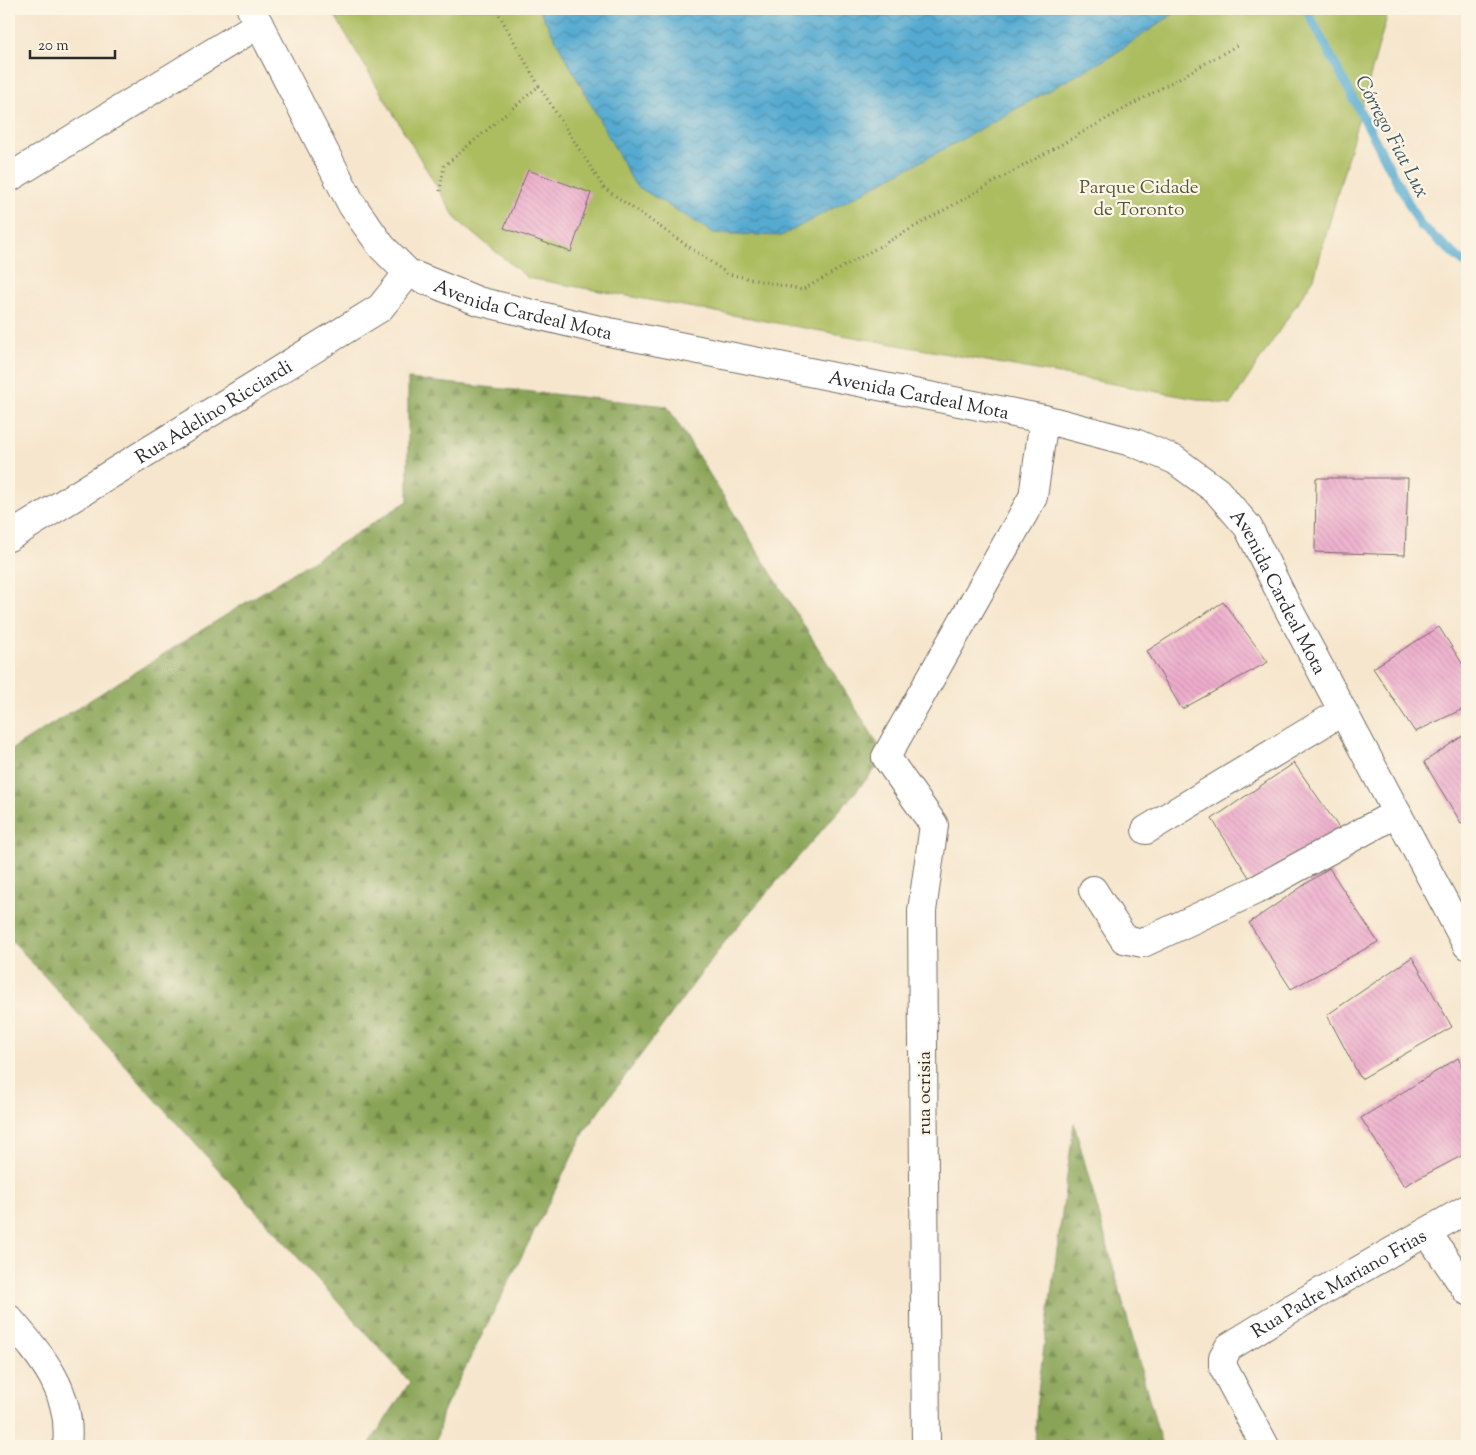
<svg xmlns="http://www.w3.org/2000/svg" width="1476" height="1455" viewBox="0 0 1476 1455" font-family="'Sorts Mill Goudy',serif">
<defs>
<pattern id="forest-firs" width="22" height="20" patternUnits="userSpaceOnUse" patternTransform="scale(1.25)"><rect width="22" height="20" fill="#89a456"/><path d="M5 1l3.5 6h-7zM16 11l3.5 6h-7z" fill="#708647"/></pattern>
<pattern id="water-waves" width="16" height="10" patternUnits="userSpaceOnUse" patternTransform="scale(1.25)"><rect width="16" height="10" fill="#55aad1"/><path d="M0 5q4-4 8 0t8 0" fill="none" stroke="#478baa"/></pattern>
<pattern id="building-back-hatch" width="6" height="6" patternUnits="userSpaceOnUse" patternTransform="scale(1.25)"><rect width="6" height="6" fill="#edaccc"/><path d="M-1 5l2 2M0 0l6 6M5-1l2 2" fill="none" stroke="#cb94af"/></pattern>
</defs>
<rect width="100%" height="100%" fill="#fcf5e5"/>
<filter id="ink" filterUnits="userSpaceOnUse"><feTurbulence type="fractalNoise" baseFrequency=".02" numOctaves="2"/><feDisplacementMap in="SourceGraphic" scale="10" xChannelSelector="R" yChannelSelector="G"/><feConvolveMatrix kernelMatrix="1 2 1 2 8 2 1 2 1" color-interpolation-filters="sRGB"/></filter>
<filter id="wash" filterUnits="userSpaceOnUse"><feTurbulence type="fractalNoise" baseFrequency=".0096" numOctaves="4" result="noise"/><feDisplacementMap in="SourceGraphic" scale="20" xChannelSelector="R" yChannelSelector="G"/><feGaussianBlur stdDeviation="1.12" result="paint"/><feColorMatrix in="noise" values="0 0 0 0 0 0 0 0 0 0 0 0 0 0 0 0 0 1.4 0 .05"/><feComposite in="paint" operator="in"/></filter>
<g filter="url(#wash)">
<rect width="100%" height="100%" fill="#f6e6cd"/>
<!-- forest -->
<path fill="url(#forest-firs)" stroke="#5a6840" d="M408,379L667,406L886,757L729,936L586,1129L443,1412L435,1446H368L410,1382L9,937V751L408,501Z
M1074,1123L1162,1446H1035L1037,1399Z"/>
<!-- green -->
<path fill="#acbd60" stroke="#6c7446" d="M331,9H1389L1314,278L1230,405L528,278L456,219Z"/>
<!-- water -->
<path fill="url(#water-waves)" stroke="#406a7e" d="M539,9H1181L1111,56L957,142L781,236L714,233L635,185Z"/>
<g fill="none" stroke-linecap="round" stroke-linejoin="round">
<!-- stream -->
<path stroke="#55aad1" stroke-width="9" d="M1306,9L1420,225L1467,265"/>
</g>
<g id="blocks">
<!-- building -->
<path fill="url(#building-back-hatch)" d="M528,170L591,193L571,252L504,228Z
M1316,478H1408L1405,555L1315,552Z
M1223,602L1268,662L1182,709L1147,651Z
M1439,627L1467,671V707L1415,732L1373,668Z
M1467,733V821L1461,823L1424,762Z
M1294,763L1344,835L1254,885L1212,819Z
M1329,868L1378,942L1291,989L1249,923Z
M1412,957L1452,1027L1361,1079L1327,1015Z
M1458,1058L1467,1078V1153L1404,1186L1361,1118Z"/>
</g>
</g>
<g filter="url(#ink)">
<use href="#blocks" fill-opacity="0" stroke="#726c64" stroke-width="1"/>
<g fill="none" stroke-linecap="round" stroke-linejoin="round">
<defs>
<g id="minor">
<path id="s1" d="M251,9L352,205L382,247L408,273L478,301L604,331L1044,419L1135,443L1175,460L1217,491L1248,527L1288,608L1467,945"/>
<path d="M9,178L259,24"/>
<path id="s2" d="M9,537L380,308L408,273"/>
<path d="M1146,830L1343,711"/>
<path d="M1093,890L1124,939L1143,943L1258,889L1397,813"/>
<path d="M1427,1232L1467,1291"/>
<path d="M9,1319C42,1357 73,1392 67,1446"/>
<path d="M926,1446L922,911L934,825L886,757L1033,497L1044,419"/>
<path id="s3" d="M1265,1446L1223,1367V1357L1229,1347L1289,1310L1467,1209"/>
</g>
</defs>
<!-- minor casing -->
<use href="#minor" stroke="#726c64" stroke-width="30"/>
<!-- path -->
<path stroke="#726c64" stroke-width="3" stroke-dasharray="1 4" stroke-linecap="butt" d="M539,86L604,188L728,274L802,290L1238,45
M440,191L444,166L539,86L496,9"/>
<!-- minor -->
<use href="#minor" stroke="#fff" stroke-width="28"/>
</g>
</g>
<g text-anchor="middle" stroke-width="4.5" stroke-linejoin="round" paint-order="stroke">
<!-- park labels -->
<g font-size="19" fill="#52573b" stroke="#fcf5e5">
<text x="1139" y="193">Parque Cidade<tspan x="1139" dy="22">de Toronto</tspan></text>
</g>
<!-- street labels -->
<g font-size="19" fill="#2b2b2b" stroke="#fcf5e5">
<text dy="7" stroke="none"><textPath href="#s1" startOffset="430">Avenida Cardeal Mota</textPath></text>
<text dy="7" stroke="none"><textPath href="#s1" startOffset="835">Avenida Cardeal Mota</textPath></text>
<text dy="7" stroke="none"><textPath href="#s2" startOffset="240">Rua Adelino Ricciardi</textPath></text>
<text dy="7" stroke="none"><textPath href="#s1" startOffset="1271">Avenida Cardeal Mota</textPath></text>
<text transform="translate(923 1093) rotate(-90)" y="7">rua ocrisia</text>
<text dy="7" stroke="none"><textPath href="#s3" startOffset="238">Rua Padre Mariano Frias</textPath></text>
</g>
<!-- water labels -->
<g font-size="20" font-style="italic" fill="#3a5765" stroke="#fcf5e5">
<text transform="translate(1393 136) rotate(62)" y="7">Córrego Fiat Lux</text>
</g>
</g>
<!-- margin -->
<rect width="1476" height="1455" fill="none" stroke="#fcf5e5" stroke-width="30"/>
<!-- scale -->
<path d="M30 50v8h85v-8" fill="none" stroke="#2b2b2b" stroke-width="2.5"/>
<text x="38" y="50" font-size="15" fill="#2b2b2b" stroke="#fcf5e5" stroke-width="4" paint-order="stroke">20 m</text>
</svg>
